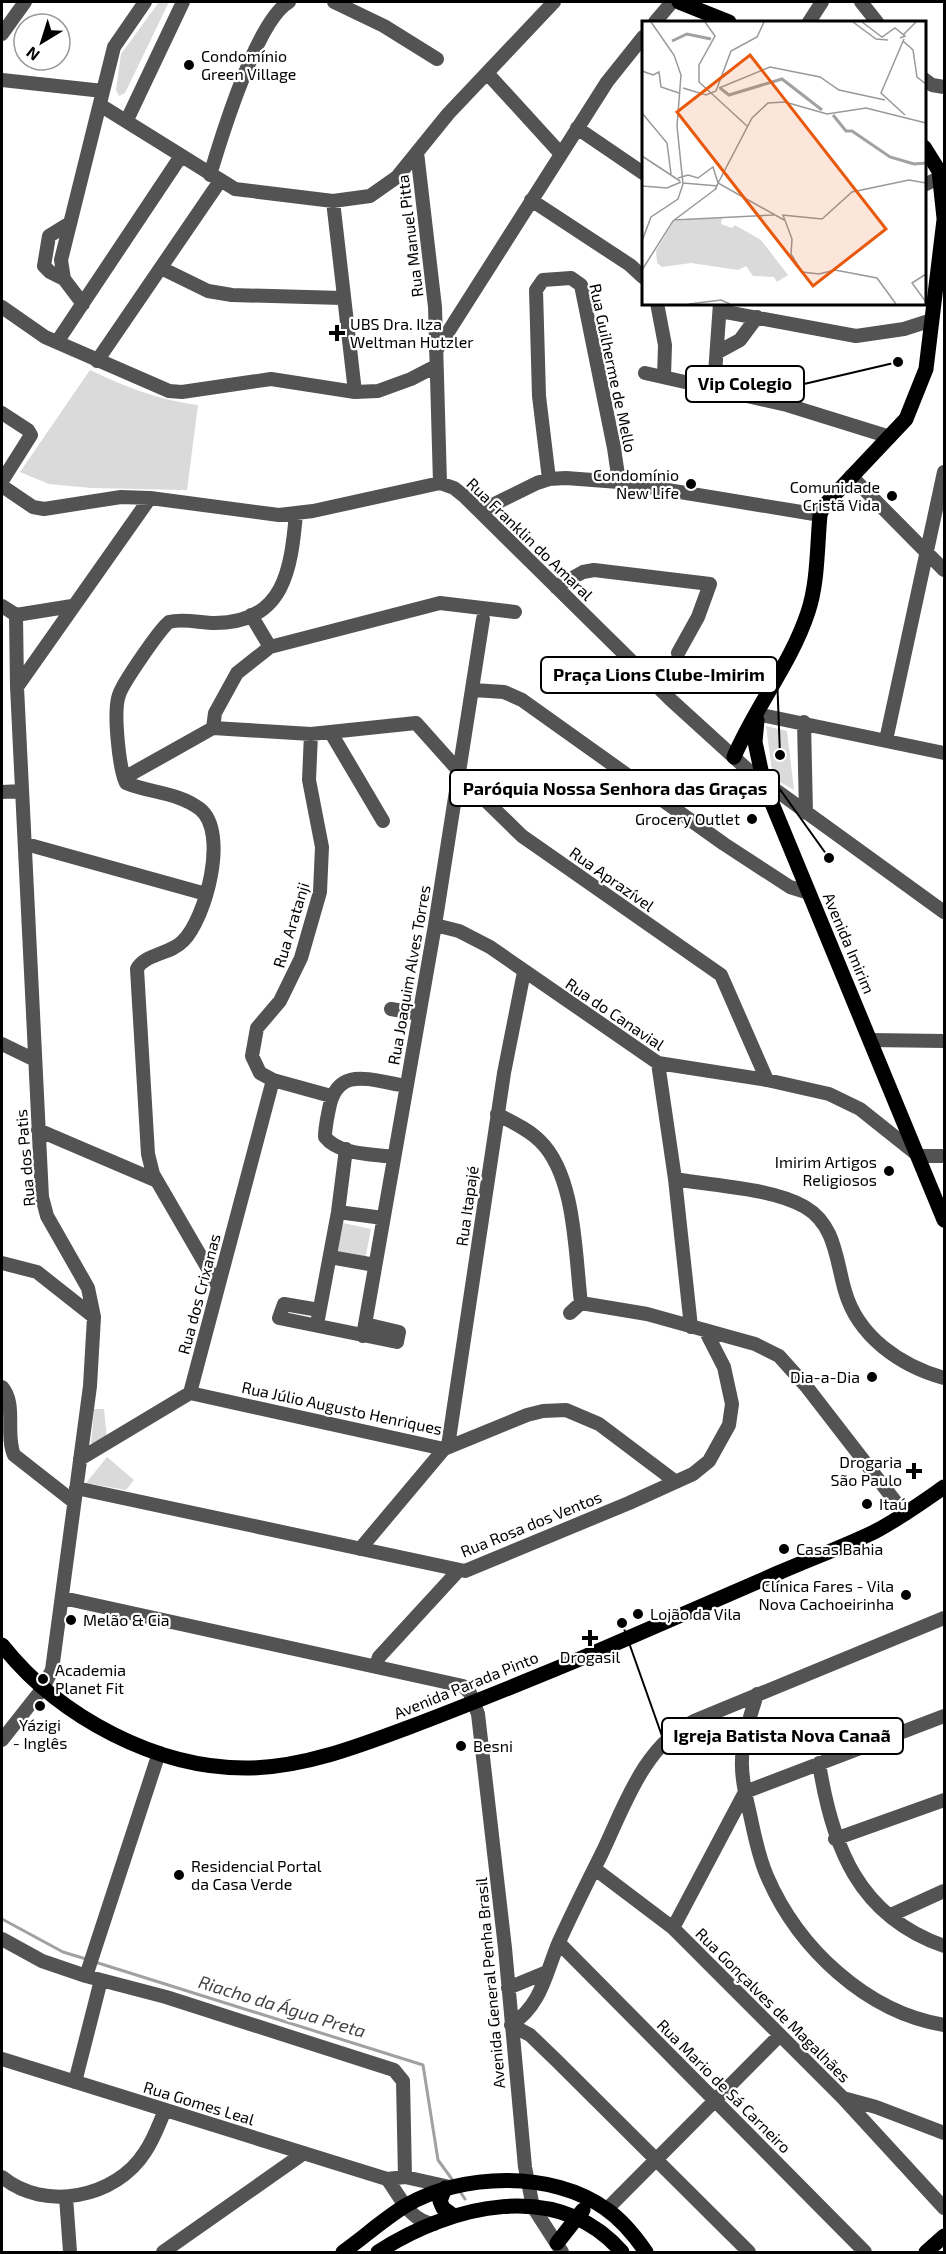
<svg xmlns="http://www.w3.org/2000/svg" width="946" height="2254" viewBox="0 0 946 2254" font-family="'Exo 2',sans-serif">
<rect width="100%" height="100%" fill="#fff"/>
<!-- green -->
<path fill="#dadada" d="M159,2H169L125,93L119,96L116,90L121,54Z
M90,370C126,387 158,400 198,405L187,490L91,488L49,484L20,472Z
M766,726L787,731L794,790L773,778Z
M343,1223L371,1229L365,1260L337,1254Z
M94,1409H104L107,1439L91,1444Z
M107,1457L134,1480L126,1490L86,1483Z"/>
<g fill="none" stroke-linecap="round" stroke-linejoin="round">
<!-- stream -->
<path stroke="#a1a1a1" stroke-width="3" d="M2,1919L63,1952L86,1959
M95,1962L423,2065L438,2160L454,2182
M459,2190L465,2199"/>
<!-- minor -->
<path stroke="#535353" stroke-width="14" d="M334,2L384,26L437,59
M861,2L877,22
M655,22L672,2
M809,22L822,2
M2,34L25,2
M487,73L561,154
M924,79L932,85L944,87
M2,80L103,91
M100,105L235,189L333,201L370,196L397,177L448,114L554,2
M127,120L183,2
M577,128L643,173
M417,152L435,307L440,483
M210,175C221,138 257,20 289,2
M924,185L941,177
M531,200L630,265L643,277
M333,201L355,392
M161,268L208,291L232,295L342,298
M64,279L50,272L44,266L49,236L70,223
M657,303L665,345L664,377
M83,304L64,279L61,260L114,47L145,2
M2,307L45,337L169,391L182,392L271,379L355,392L378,391L411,379L436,366
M720,311L856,336L904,329L932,320
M57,342L181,156
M436,351L607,82L643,37
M718,352L740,340L757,317
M97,361L220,181
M645,373L787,405L890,437
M714,388L720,303
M851,476L944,570
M549,479L539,396L536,290L543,280L571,278L581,285L614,448L619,482
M2,481L31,435L28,430L2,413
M2,486L33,507L44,509L121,497L150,498L279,515L313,511L440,483L454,488L464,496L670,699L748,770L944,912
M480,511L537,483L549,479L566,478L619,482L820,515
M556,587L583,572L594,570L710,584L698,617L678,653
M2,606L16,615
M16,615L17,687
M16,615L72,606
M251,615L270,647
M473,690L504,692L522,700L724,844L790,887L809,893
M757,714L944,753
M804,722L806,813
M213,728L311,734L416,723L483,798L522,836L721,975L767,1080
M213,728L215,713L237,673L270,647L440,603L515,612
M331,733L383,821
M311,734L309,780L322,847L320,892L301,958L280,1001L257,1028L252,1056L260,1073L273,1080L331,1096
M886,740L944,472
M124,778L213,728
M2,792L22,791
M26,844L206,894
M435,925L459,931L490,947L658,1063L767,1080L829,1094L860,1109L919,1156H944
M391,1009L419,1014
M870,1040L944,1041
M2,1044L35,1060
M658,1063L675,1179L691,1327
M497,1114C512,1122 528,1129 540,1141C576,1176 575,1255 581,1303L570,1313
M38,1130L155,1180
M394,1157C373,1154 339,1155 325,1137C325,1128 327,1119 329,1109C337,1064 372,1081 406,1086
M675,1179C714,1186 772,1188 805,1207C836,1225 836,1261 845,1291C858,1337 901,1366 944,1378
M338,1212L383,1218
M330,1257L375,1265
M2,1263L37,1272L94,1317
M218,1286L153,1174L148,1154L137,969C144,954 171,954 183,941C206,918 229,832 200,809C178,792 150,793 126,783C119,768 113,711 119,695C122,684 160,629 169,622C183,618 200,623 215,623C285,623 291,568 296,514
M581,1303L647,1314L755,1344L779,1356L806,1386L905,1514
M319,1310L284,1304L279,1318L397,1342L399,1332L365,1324
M318,1319L338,1212L346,1149
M363,1336L435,925L483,619
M2,1387C17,1404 5,1434 14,1455L74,1502
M190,1393L444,1449L527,1415L543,1411L566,1410L599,1424L676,1482
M448,1446L504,1073L524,972
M80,1459L190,1393L273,1080
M76,1488L465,1571L629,1503L693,1474L709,1461L729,1425L732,1404L724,1367L705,1330
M360,1549L444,1449
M63,1598L463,1686L470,1693L478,1714L505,1948L525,2167L533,2207L562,2252
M376,1665L379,1657L459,1570
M757,1694C751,1715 742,1738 742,1760C741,1780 747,1800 751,1819C755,1838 759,1858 767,1876C798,1948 866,2012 944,2025
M2,1740L43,1688L52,1670L90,1386L94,1317L88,1288L47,1216L42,1197L17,687L150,498
M819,1763C832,1846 858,1916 944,1946
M835,1839L944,1800
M595,1869L673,1928L843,2098L944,2208
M891,1915L944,1891
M673,1928L745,1792L944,1716
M2,1939L42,1961L86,1976
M559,1943L865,2252
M101,1980L166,1997L394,2070L403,2081L405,2177
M508,1988L547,1972
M2,2059L387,2179L405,2177L450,2187
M75,2082L101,1980L86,1976L159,1753
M843,2098L876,2107L944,2133
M2,2177C44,2212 116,2198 145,2152C154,2139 159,2124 165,2110
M387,2179C401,2197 409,2221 434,2224
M66,2197L70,2252
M607,2209L779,2036
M163,2252L304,2153
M749,2252L555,2059L530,2035L511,2025C541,2005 545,1976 558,1944C572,1913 587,1883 602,1853C624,1807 644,1745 694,1721L944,1618"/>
<!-- major -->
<path stroke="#000" stroke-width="15" d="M679,2L729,22
M924,147L939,171L944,218
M757,720L755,742L764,784L944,1220
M734,757C755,707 791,664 808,612C818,582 817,547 820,515L823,507L906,419L926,369L944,220
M2,1645C59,1717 158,1770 251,1768C304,1767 359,1746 407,1728C466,1706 524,1682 582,1658C648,1630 713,1601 778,1573C810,1559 843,1547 874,1532C899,1519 921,1503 944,1487
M445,2188L440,2201L443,2208L454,2216
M557,2243L583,2210
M343,2252C364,2237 384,2219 405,2206C461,2173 552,2170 606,2209C622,2220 635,2236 646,2252
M378,2252C451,2205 557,2178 622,2252
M926,2252L944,2236"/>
</g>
<!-- markers -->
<g fill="#000" stroke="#fff" stroke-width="2">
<circle cx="189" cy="65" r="6"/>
<path d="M334 324h6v6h6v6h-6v6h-6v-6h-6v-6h6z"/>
<circle cx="691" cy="484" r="6"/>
<circle cx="892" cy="496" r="6"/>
<circle cx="752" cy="819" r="6"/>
<circle cx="889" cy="1171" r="6"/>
<circle cx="872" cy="1377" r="6"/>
<path d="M911 1462h6v6h6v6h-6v6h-6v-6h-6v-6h6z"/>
<circle cx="867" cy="1504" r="6"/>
<circle cx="784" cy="1549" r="6"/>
<circle cx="906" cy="1595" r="6"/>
<circle cx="638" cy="1614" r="6"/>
<circle cx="71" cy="1620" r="6"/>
<path d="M587 1629h6v6h6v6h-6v6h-6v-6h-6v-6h6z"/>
<circle cx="43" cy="1679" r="6"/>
<circle cx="40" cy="1706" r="6"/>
<circle cx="461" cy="1746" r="6"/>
<circle cx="179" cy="1875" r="6"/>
</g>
<g text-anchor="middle" stroke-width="4.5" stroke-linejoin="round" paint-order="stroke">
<!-- poi labels -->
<g font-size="16" fill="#000" stroke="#fff" text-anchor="start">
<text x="201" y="62">Condomínio<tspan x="201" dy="18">Green Village</tspan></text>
<text x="350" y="330">UBS Dra. Ilza<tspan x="350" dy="18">Weltman Hutzler</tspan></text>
<text x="679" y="481" text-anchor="end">Condomínio<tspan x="679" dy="18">New Life</tspan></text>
<text x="880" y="493" text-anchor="end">Comunidade<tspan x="880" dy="18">Cristã Vida</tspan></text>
<text x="740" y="825" text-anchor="end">Grocery Outlet</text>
<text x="877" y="1168" text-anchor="end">Imirim Artigos<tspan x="877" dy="18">Religiosos</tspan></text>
<text x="860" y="1383" text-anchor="end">Dia-a-Dia</text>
<text x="902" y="1468" text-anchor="end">Drogaria<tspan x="902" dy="18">São Paulo</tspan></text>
<text x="879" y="1510">Itaú</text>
<text x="796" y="1555">Casas Bahia</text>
<text x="894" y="1592" text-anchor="end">Clínica Fares - Vila<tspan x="894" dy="18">Nova Cachoeirinha</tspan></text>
<text x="650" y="1620">Lojão da Vila</text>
<text x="83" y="1626">Melão &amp; Cia</text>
<text x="590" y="1663" text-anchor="middle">Drogasil</text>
<text x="55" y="1676">Academia<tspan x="55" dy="18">Planet Fit</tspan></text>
<text x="40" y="1731" text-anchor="middle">Yázigi<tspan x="40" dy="18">- Inglês</tspan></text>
<text x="473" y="1752">Besni</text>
<text x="191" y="1872">Residencial Portal<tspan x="191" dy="18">da Casa Verde</tspan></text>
</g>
<!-- street labels -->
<g font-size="16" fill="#000" stroke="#fff">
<text transform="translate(410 236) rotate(-97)" y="6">Rua Manuel Pitta</text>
<text transform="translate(613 368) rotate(78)" y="6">Rua Guilherme de Mello</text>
<text transform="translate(530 539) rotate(44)" y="6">Rua Franklin do Amaral</text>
<text transform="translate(612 879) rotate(35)" y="6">Rua Aprazível</text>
<text transform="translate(291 925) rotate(-73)" y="6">Rua Aratanji</text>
<text transform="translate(849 943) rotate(67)" y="6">Avenida Imirim</text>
<text transform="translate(409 975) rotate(-80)" y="6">Rua Joaquim Alves Torres</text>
<text transform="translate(615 1014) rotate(34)" y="6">Rua do Canavial</text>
<text transform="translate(25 1158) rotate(-95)" y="6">Rua dos Patis</text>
<text transform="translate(467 1206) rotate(-82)" y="6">Rua Itapajé</text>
<text transform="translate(199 1294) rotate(-75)" y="6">Rua dos Crixanas</text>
<text transform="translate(342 1408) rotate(12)" y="6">Rua Júlio Augusto Henriques</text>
<text transform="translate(531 1524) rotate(-22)" y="6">Rua Rosa dos Ventos</text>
<text transform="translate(466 1685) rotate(-22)" y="6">Avenida Parada Pinto</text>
<text transform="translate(490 1983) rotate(-95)" y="6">Avenida General Penha Brasil</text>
<text transform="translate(773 2005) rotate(45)" y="6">Rua Gonçalves de Magalhães</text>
<text transform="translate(724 2086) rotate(45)" y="6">Rua Mario de Sá Carneiro</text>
<text transform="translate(199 2103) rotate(17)" y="6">Rua Gomes Leal</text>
</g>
<!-- water labels -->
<g font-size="18" font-style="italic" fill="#424242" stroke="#fff">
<text transform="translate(282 2007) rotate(17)" y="6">Riacho da Água Preta</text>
</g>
</g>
<!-- overview -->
<g transform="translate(642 21)">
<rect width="284" height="284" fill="#fff"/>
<path d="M80,197L79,203L90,207L93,204L119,219L146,254L135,261L132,256L111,255L104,245L96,249L49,242L20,246L15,242L14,230L32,200Z" fill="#dadada"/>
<path fill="none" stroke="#a1a1a1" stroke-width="3" d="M30,20L45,13L69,18M78,67L87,74L140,58L180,89M191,94L204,110H210L248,136L272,143L284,142"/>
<path fill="none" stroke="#999" stroke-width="1.5" d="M63,1L73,15L57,44V61L105,105M211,1L234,18L246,19M220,1L240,16L253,7L263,15L258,17M261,14L274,1M262,18L239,72L263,94M261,20L271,29L275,56L284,63M0,50L11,54L17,51L19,66L37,72M41,67L64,74L74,70L89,30L115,16L122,1M77,67L128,46L178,56L197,69L243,79M0,92L25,122L29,153M0,135L38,160M36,157L46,154L56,157L71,146L76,162L142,199M41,162L76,165M0,165L25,167L39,161M73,168L110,97L126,82L143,81L185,93L224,87L284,102M140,194L180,198L210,171L267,159L284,162M141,194L150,218L149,233L160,251L177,253L193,249L235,257L254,283M32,199L132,194M0,220L9,196L36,178L41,163L35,105L39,54L32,34L9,1M0,249L31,200L75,167M284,253L270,262L284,281M47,283L79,279L88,283"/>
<path fill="#e8590c" fill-opacity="0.15" stroke="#e8590c" stroke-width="3" d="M108,34L244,208L171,265L35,91Z"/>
<rect width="284" height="284" fill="none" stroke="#000" stroke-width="3"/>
</g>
<!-- callouts -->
<path fill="none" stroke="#000" stroke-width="2" d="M898 362L804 384M780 755L777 675M829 858L779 788M622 1623L662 1736"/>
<g fill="#000" stroke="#fff" stroke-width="2">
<circle cx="898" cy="362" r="6"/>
<circle cx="780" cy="755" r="6"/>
<circle cx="829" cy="858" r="6"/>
<circle cx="622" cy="1623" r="6"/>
</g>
<g fill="#fff" stroke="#000" stroke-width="2">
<rect x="686" y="366" width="118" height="36" rx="6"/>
<rect x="541" y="657" width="236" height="36" rx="6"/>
<rect x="450" y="770" width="329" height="36" rx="6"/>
<rect x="662" y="1718" width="241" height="36" rx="6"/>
</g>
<g font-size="18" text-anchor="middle" font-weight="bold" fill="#000">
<text x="745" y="390">Vip Colegio</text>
<text x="659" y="681">Praça Lions Clube-Imirim</text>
<text x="615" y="795">Paróquia Nossa Senhora das Graças</text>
<text x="782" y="1742">Igreja Batista Nova Canaã</text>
</g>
<!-- border -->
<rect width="946" height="2254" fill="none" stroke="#000000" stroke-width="6"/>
<!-- north arrow -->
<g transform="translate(42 42) rotate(218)"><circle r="28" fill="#ffffff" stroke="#999999" stroke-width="1.5"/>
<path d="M0-4.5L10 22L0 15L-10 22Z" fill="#000000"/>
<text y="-9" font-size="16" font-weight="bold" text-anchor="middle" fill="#000000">N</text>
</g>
</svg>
